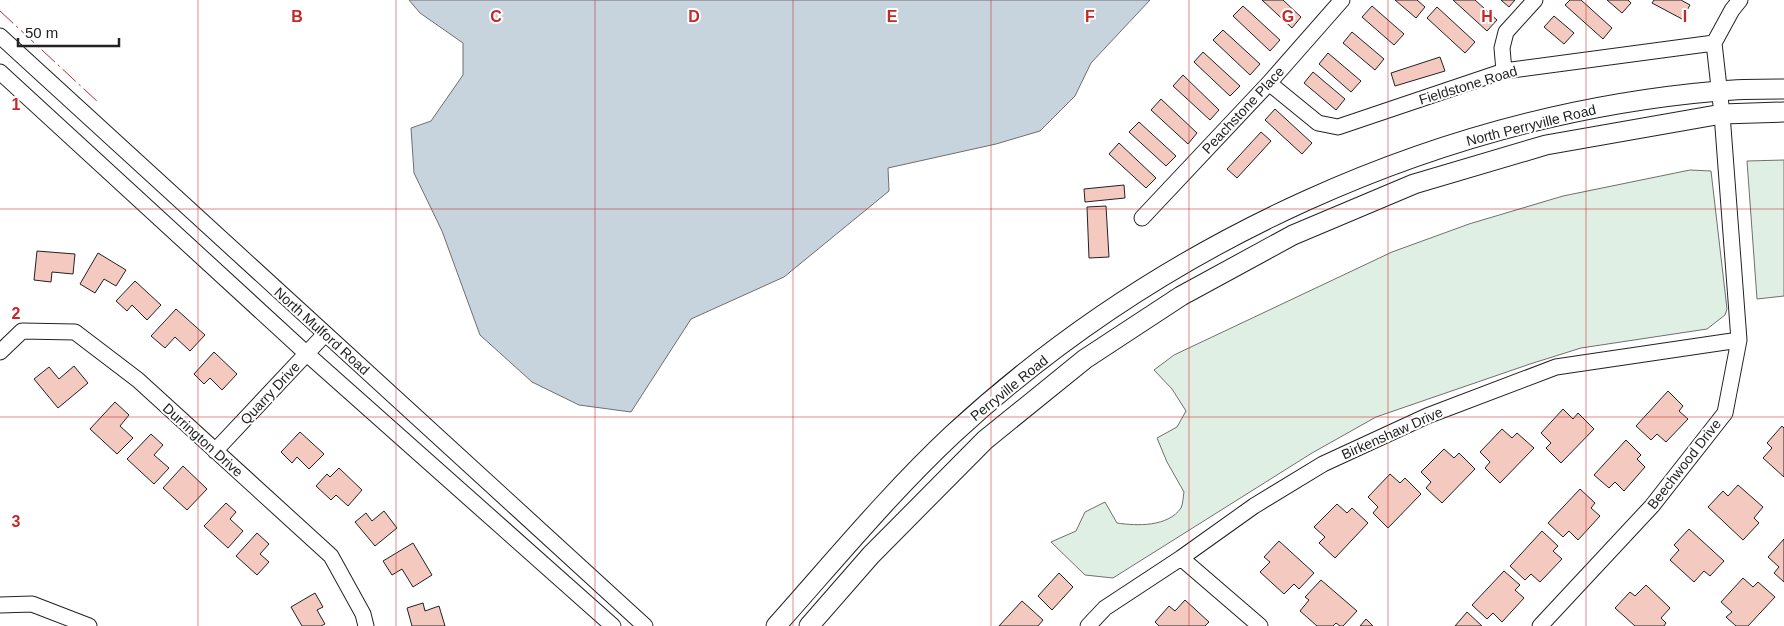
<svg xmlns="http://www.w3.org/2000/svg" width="1784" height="626" viewBox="0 0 1784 626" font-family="Arial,sans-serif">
<rect width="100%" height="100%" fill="#fff"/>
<!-- green -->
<path fill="#e0efe3" stroke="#6f6f6f" d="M1784,160V296L1757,299L1747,161Z
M1690,170L1711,171L1727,309L1725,315L1707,329L1581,348L1530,364L1376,417L1312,453L1113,578L1085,575L1051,542L1076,531L1085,512L1105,502L1117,523C1137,526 1168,527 1181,508C1183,504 1183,497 1184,492L1167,462L1157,438L1177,427L1186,411L1172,389L1154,370L1174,355L1392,252L1469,224L1563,196Z"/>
<!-- water -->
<path fill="#c7d3dd" stroke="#6f6f6f" d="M409,0H1150L1091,63L1075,96L1040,131L996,144L888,168L889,191L784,277L691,319L631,412L579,405L532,382L480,335L442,231L414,173L411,128L431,121L463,75V43L420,13Z"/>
<!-- building -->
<path fill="#f3c9c0" stroke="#222" d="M1262,0H1283L1301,17L1292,28Z
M1395,0H1417L1425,7L1416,18Z
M1453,0H1475L1497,20L1487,31Z
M1501,0H1515L1509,7Z
M1570,0H1581L1612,28L1603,39L1565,5Z
M1607,0H1628L1631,3L1622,13Z
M1654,0H1681L1690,5L1682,19L1652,3Z
M1243,6L1280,40L1270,51L1233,16Z
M1372,6L1404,34L1394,45L1362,17Z
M1437,7L1475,42L1465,53L1427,18Z
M1554,16L1574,33L1564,44L1544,27Z
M1223,30L1260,64L1250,75L1213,40Z
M1352,32L1384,59L1375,70L1343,43Z
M1203,52L1240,86L1230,96L1194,62Z
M1328,53L1361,81L1351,92L1319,64Z
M1440,57L1445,71L1395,86L1391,73Z
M1313,72L1345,99L1336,110L1304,83Z
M1183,75L1219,110L1210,120L1173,86Z
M1161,99L1197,133L1188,144L1151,110Z
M1275,109L1312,143L1302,154L1265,120Z
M1139,122L1176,156L1166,166L1129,132Z
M1261,132L1271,141L1237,178L1227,169Z
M1119,143L1156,178L1146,188L1109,154Z
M1124,185L1125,198L1085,202L1084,189Z
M1106,206L1109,257L1089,258L1087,207Z
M37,251L75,254L73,274L52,272L51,282L34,280Z
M98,253L126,270L116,286L104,279L95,293L80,284Z
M135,281L161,305L147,320L132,305L127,311L116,301Z
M176,309L205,335L190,351L175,337L165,348L151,336Z
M214,352L237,374L222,390L210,378L204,384L194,374Z
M74,366L88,383L58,408L34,379L49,367L59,379Z
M1668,391L1683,406L1679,411L1688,419L1666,442L1657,434L1651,440L1636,426Z
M115,402L129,415L120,426L133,438L117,454L90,429Z
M1563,409L1573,419L1578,413L1594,429L1561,463L1546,448L1551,443L1541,433Z
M1782,426L1784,428V477L1763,458L1772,448L1767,443Z
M1502,429L1512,438L1517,433L1534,448L1500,483L1485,468L1490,462L1480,452Z
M300,432L324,454L309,469L297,457L292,463L281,452Z
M151,434L163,445L154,455L169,468L154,484L127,459Z
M1626,440L1641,455L1637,459L1645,467L1624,491L1615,482L1609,488L1594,475Z
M1444,449L1454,458L1459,453L1475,469L1442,503L1426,488L1431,482L1421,472Z
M183,466L207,489L187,510L163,488Z
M339,468L362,490L348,506L336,495L331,500L316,486L327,474L330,477Z
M1390,474L1400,483L1405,478L1421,494L1388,528L1373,513L1378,507L1368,497Z
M1738,485L1763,507L1754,518L1759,523L1743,540L1708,507L1723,491L1728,496Z
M1580,489L1595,503L1591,508L1600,516L1578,540L1569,531L1563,537L1548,523Z
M226,503L236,512L230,519L243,531L228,548L204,526Z
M1337,504L1347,513L1352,508L1368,523L1335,558L1319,543L1325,537L1314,527Z
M384,511L397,528L375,546L355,522L366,513L372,521Z
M1689,529L1724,561L1710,576L1704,571L1694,582L1670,560L1679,550L1674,545Z
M1542,531L1558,546L1553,551L1562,559L1540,582L1531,574L1525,580L1510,566Z
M257,533L269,544L260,554L269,562L257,575L236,556Z
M1784,539V582L1774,573L1779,567L1768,557Z
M1279,541L1314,573L1299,589L1294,584L1284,594L1260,572L1270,562L1264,557Z
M413,543L432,575L413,587L402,569L392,575L383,561Z
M1504,571L1520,585L1515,590L1524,598L1502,622L1493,613L1487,619L1472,605Z
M1059,573L1073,587L1052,610L1038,596Z
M1743,578L1753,587L1758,582L1775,597L1748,626H1736L1726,617L1732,612L1721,602Z
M1321,580L1357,611L1343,626H1340L1336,623L1333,626H1317L1300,611L1309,600L1305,597Z
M1646,585L1670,608L1661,618L1666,623L1664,626H1635L1615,608L1630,592L1635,596Z
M315,593L323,607L317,610L325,624L321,626H302L291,607Z
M1185,600L1209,622L1205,626H1159L1155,622L1169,606L1175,611Z
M1022,601L1043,620L1038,626H999Z
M423,603L425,611L439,606L445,626H412L407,608Z
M1467,612L1482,626H1455Z
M1366,619L1373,626H1360Z"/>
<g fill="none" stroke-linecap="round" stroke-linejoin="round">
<defs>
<path id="minor" d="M0,36L645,626
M1504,71L1502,48L1506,32L1535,0
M0,72L307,354L613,626
M1269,83L1318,123L1338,127L1504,71L1714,43
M1142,218L1269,83L1342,0
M0,352L22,331L75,332L138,380L331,556L363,614L366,626
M215,451L325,334
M1181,558L1260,626
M0,605L32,604L89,626
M1088,626L1105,608L1181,558L1254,506L1323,464L1427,416L1556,367L1739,340
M1540,626L1652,506L1725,413L1739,340L1722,114L1714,43L1732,10L1740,0"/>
<path id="major" d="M776,626C834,561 890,493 953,434C1160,243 1437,115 1719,91C1740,89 1762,89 1784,89
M809,626L871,555L985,440L1085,359L1181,296L1293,235L1414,184L1546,145L1722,114L1784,112"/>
</defs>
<!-- minor casing -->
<use href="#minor" stroke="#222" stroke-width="17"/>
<!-- major casing -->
<use href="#major" stroke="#222" stroke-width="21"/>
<!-- minor -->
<use href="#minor" stroke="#fff" stroke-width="15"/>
<!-- major -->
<use href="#major" stroke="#fff" stroke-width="19"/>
<!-- power -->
<path stroke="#c62828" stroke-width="1" stroke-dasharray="18 4 2.5 4" stroke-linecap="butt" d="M0,11L99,103"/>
</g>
<!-- grid -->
<path fill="none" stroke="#c62828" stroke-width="1" stroke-opacity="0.55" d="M198,0V626M396,0V626M595,0V626M793,0V626M991,0V626M1189,0V626M1388,0V626M1586,0V626M0,209H1784M0,417H1784"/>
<g text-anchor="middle" stroke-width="4" stroke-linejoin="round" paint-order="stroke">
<!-- street labels -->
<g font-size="14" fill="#222" stroke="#fff">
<text transform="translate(1468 85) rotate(-17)" y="5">Fieldstone Road</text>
<text transform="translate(1243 110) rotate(-47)" y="5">Peachstone Place</text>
<text transform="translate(1531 125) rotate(-14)" y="5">North Perryville Road</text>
<text transform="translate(322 331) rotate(42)" y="5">North Mulford Road</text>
<text transform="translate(1009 388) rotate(-39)" y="5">Perryville Road</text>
<text transform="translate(270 393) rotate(-47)" y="5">Quarry Drive</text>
<text transform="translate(1392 433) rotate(-24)" y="5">Birkenshaw Drive</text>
<text transform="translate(203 440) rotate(42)" y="5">Durrington Drive</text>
<text transform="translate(1684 464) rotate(-52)" y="5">Beechwood Drive</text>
</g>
</g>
<g font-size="16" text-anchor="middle" font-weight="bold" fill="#c62828" stroke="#fff" stroke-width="4" stroke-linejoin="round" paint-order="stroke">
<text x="297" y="22">B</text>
<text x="496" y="22">C</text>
<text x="694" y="22">D</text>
<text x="892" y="22">E</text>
<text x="1090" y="22">F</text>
<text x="1288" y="22">G</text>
<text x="1487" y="22">H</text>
<text x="1685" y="22">I</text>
<text x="16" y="110">1</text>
<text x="16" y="319">2</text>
<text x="16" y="527">3</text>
</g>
<!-- scale -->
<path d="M18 38v8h101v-8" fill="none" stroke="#222222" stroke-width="2.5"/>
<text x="25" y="38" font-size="15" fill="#222222" stroke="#ffffff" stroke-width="4" paint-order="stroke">50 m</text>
</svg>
